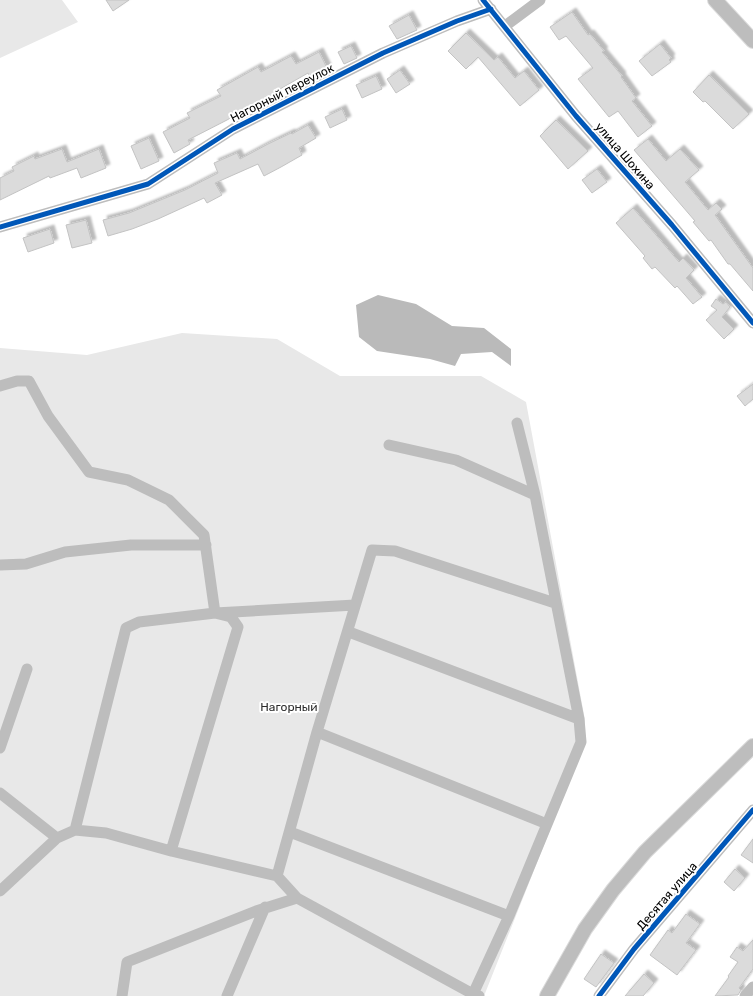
<svg xmlns="http://www.w3.org/2000/svg" width="753" height="996" viewBox="0 0 753 996" font-family="Rubik,sans-serif">
<defs>
<filter id="shadow"><feDropShadow dx="4" dy="-4" stdDeviation="1" flood-color="#0004"/></filter>
</defs>
<rect width="100%" height="100%" fill="#fff"/>
<!-- green -->
<path fill="#e8e8e8" d="M0,0H62L78,22L0,58Z
M182,333L277,339L340,376H481L526,402L585,720V742L484,996H0V348L87,355Z"/>
<!-- water -->
<path fill="#bababa" d="M378,295L416,304L452,326L484,328L511,349V366L492,352L461,354L455,366L430,359L377,351L359,337L356,305Z"/>
<!-- building -->
<path fill="#dbdbdb" stroke="#c3c3c3" filter="url(#shadow)" d="M106,0H129L113,11Z
M572,12L588,35L590,34L604,51L602,52L622,76L621,77L636,98L632,101L652,126L638,137L618,111L609,117L578,79L593,68L566,36L559,40L550,27Z
M409,15L417,30L397,39L389,26Z
M466,33L494,60L498,57L515,78L524,71L539,90L520,106L478,57L466,69L448,51Z
M660,44L671,58L669,60L671,62L652,76L639,61Z
M351,46L357,58L344,64L338,52Z
M319,52L327,68L310,77L308,73L273,93L275,96L256,107L254,104L227,120L188,140L190,144L174,153L163,132L190,118L187,113L221,96L217,90L258,67L261,72L291,56L296,64Z
M400,70L410,84L396,93L387,79Z
M709,75L749,114L733,129L705,101L703,102L693,92Z
M376,76L382,89L362,98L356,85Z
M342,109L347,120L330,128L325,117Z
M556,120L588,151L568,169L540,136Z
M308,125L316,138L299,148L302,155L281,167L264,176L258,164L215,183L222,195L207,203L204,198L158,219L132,229L108,236L103,220L129,213L185,190L218,173L214,163L237,153L240,159L268,144L291,133L292,134Z
M149,138L159,161L141,169L131,146Z
M648,139L666,161L680,149L699,170L685,182L708,210L716,203L722,209L715,215L753,268V291L730,264H728L711,240L709,241L693,222L695,221L634,150Z
M62,149L67,162L99,149L106,168L81,178L77,168L50,178L49,176L0,200V178L14,171L12,167L34,156L35,159Z
M597,169L607,182L592,193L582,180Z
M633,208L679,262L683,258L694,270L686,278L702,297L693,304L677,286L675,288L655,267L652,269L643,258L645,256L616,223Z
M86,220L92,243L72,248L66,225Z
M50,229L54,243L28,252L23,238Z
M716,299L723,304L726,302L730,307L722,317L734,329L724,339L706,320L717,310L711,306Z
M753,384V399L745,406L737,396Z
M753,839V863L741,855Z
M735,869L745,878L734,891L724,882Z
M686,914L700,924L686,943L696,950L677,975L650,955L668,930L672,933Z
M753,940V969L739,988L741,990L738,995L715,996L729,977L728,976L738,962L730,957L737,947L743,951Z
M601,954L614,963L596,987L584,979Z
M644,974L654,983L643,996H625Z"/>
<g fill="none" stroke-linecap="round" stroke-linejoin="round">
<defs>
<path id="major" d="M715,0L753,41
M547,996L585,929L613,890L645,852L753,746"/>
</defs>
<!-- major casing -->
<use href="#major" stroke="#dbdbdb" stroke-width="16"/>
<!-- minor -->
<path stroke="#bdbdbd" stroke-width="11" d="M483,0L576,116L672,225L753,323
M505,26L540,0
M0,227L148,184L233,129L383,53L457,21L491,9
M0,386L17,381H29L48,416L89,472L128,480L169,500L204,535L215,613L231,617L238,627L171,851
M389,445L456,460L535,495
M0,565L26,564L65,552L131,545H206
M349,632L579,719
M317,732L547,824
M0,748L27,669
M0,793L57,838
M75,830L126,628L139,622L215,613L355,605
M290,832L509,916
M277,876L297,898L473,994L472,996
M0,891L57,838L75,830L106,833L171,851L277,876L317,732L372,550L395,551L555,603
M122,996L127,962L256,911L297,898
M227,996L265,907
M479,996L473,994L509,916L581,742L579,719L535,495L517,423
M599,996L634,949L753,810
M745,996L753,987"/>
<!-- major -->
<use href="#major" stroke="#bdbdbd" stroke-width="14"/>
<defs>
<path id="cycleway" d="M483,0L576,116L672,225L753,323
M0,227L148,184L233,129L383,53L457,21L491,9
M599,996L634,949L753,810"/>
</defs>
<!-- cycleway casing -->
<use href="#cycleway" stroke="#fff" stroke-width="8"/>
<!-- cycleway -->
<use href="#cycleway" stroke="#0057b8" stroke-width="5"/>
</g>
<g text-anchor="middle" stroke-width="4" stroke-linejoin="round" paint-order="stroke">
<!-- street labels -->
<g font-size="12" fill="#000" stroke="#fff">
<text transform="translate(282 93) rotate(-27)" y="4">Нагорный переулок</text>
<text transform="translate(625 156) rotate(49)" y="4">улица Шохина</text>
<text transform="translate(667 896) rotate(-49)" y="4">Десятая улица</text>
</g>
<!-- park labels -->
<g font-size="12" fill="#2c2c2c" stroke="#fff">
<text x="289" y="711">Нагорный</text>
</g>
</g>
</svg>
